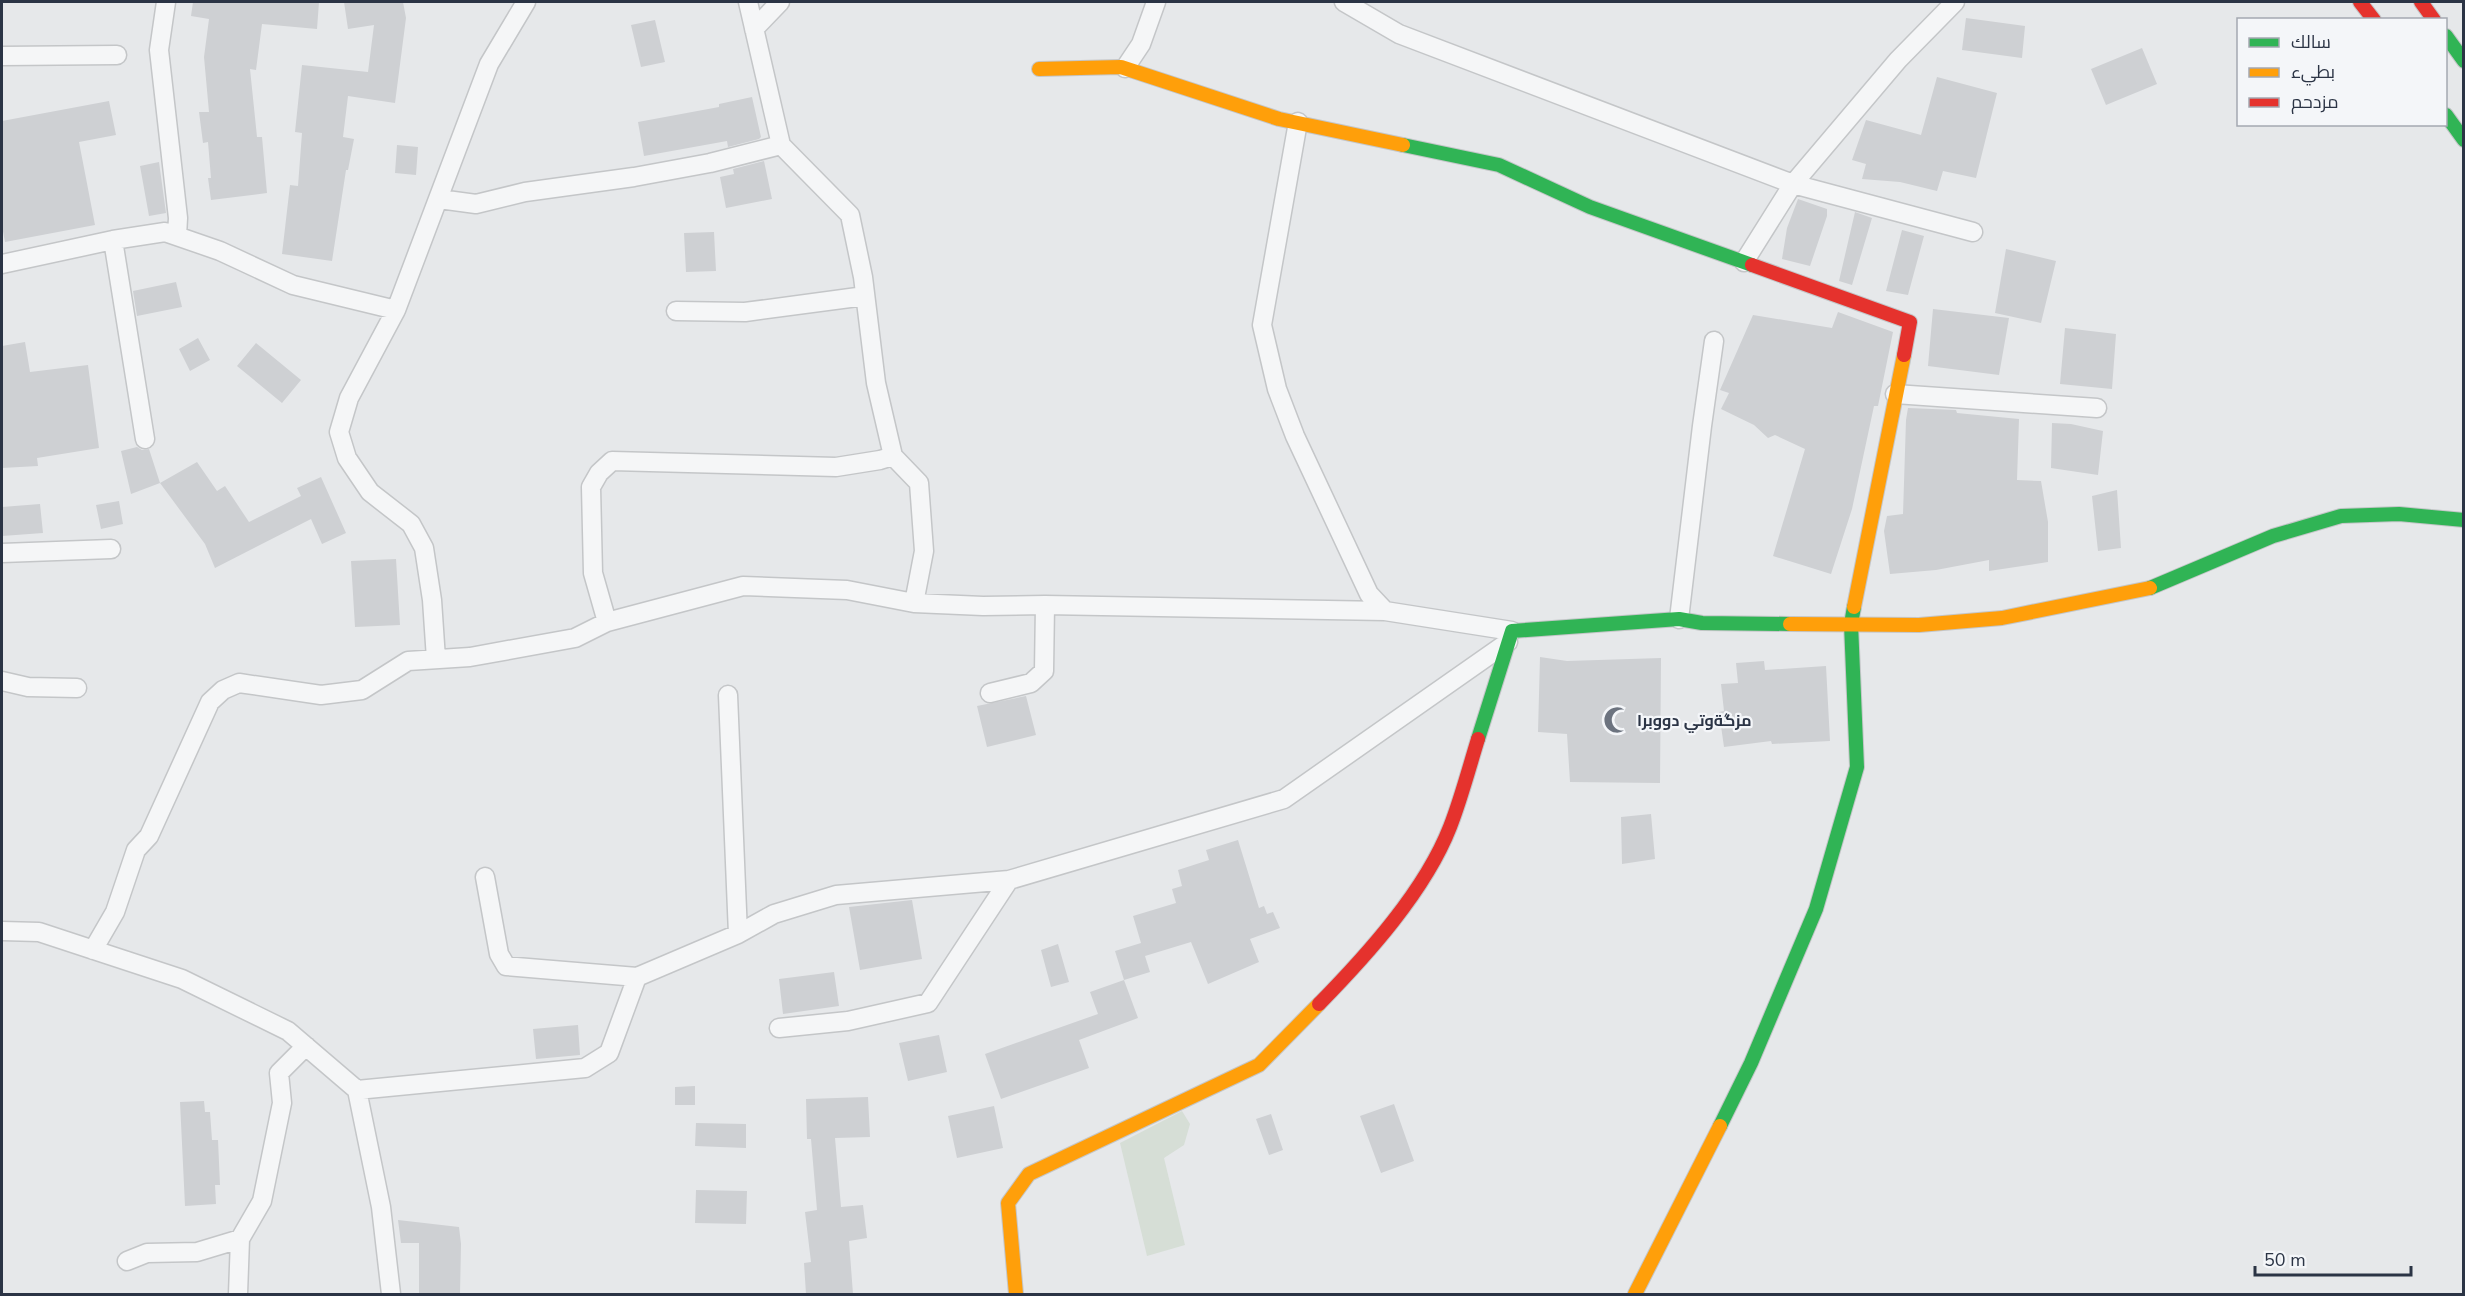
<svg xmlns="http://www.w3.org/2000/svg" width="2465" height="1296" viewBox="0 0 2465 1296" font-family="'Nunito Sans',Cairo,sans-serif">
<rect width="100%" height="100%" fill="#e6e8ea"/>
<!-- green -->
<path fill="#d6ded6" d="M1182,1111L1190,1124L1184,1145L1164,1158L1185,1245L1147,1256L1120,1143Z"/>
<!-- building -->
<path fill="#ced0d3" d="M193,2H319L317,29L262,24L256,70L250,69L257,137H262L267,193L211,200L208,178H211L208,142L203,143L199,112H209L204,57L209,19L191,16Z
M344,2H403L406,18L395,103L348,96L343,137L354,139L348,170H346L332,261L282,254L290,185L298,186L302,133L295,132L302,65L368,72L374,25L348,29Z
M1966,18L2025,26L2022,58L1962,50Z
M655,20L665,62L641,67L631,25Z
M2142,48L2157,84L2106,105L2091,69Z
M1937,77L1997,93L1976,178L1943,171L1937,191L1900,182L1862,179L1866,164L1852,160L1866,120L1921,135Z
M752,97L761,137L759,139L728,147L727,141L644,156L638,122L719,107V104Z
M109,101L116,135L79,142L95,225L5,242L2,226V121Z
M397,145L418,147L416,175L395,173Z
M764,161L772,199L726,208L720,177L734,174L733,169Z
M159,162L166,213L149,216L140,166Z
M1798,199L1827,209V216L1810,266L1782,259L1787,228Z
M1855,212L1872,218L1852,285L1839,281Z
M1902,230L1924,236L1908,295L1886,291Z
M714,232L716,271L686,272L684,233Z
M2006,249L2056,261L2041,323L1995,313Z
M176,282L182,307L137,316L133,291Z
M1933,309L2009,318L1999,375L1928,366Z
M1838,312L1893,332L1878,406H1874L1852,509L1831,574L1773,556L1805,449L1775,435L1768,438L1754,425L1721,409L1729,393L1720,390L1753,315L1832,328Z
M2065,328L2116,334L2112,389L2060,384Z
M198,338L210,360L190,371L179,349Z
M25,342L30,372L88,365L99,448L37,458L38,466L2,468V346Z
M256,343L301,380L282,403L237,366Z
M1908,408L1956,410L1957,413L2019,419L2017,480L2041,481L2048,522V562L1989,571V560L1936,570L1890,574L1884,531L1887,516L1903,514L1906,420Z
M2052,423L2071,424L2103,431L2098,475L2051,468Z
M137,447L142,450L149,449L160,483L131,494L121,451Z
M197,462L217,491L225,486L249,522L301,496L297,488L321,477L346,533L322,544L311,519L215,568L205,544L160,483Z
M2117,490L2121,548L2098,551L2092,496Z
M119,501L123,524L101,529L96,505Z
M40,504L43,533L2,536V507Z
M396,559L400,625L355,627L351,561Z
M1540,657L1567,661L1661,658L1660,783L1570,782L1567,734L1538,732Z
M1764,661L1765,670L1826,666L1830,741L1772,744L1771,741L1724,747L1719,712L1724,711L1721,684L1738,683L1736,663Z
M1026,696L1036,735L987,747L977,706Z
M1651,814L1655,859L1622,864L1621,817Z
M1238,840L1259,908L1264,906L1267,914L1273,912L1280,928L1250,939L1259,962L1208,984L1191,942L1145,956L1150,972L1124,980L1115,951L1141,943L1133,916L1176,903L1172,889L1182,886L1178,870L1209,860L1206,850Z
M912,900L922,959L860,970L849,907Z
M1058,944L1069,982L1051,987L1041,950Z
M834,972L839,1006L783,1014L779,979Z
M1124,980L1138,1018L1079,1040L1089,1068L1001,1099L985,1054L1098,1014L1090,992Z
M578,1025L580,1055L536,1059L533,1029Z
M939,1035L947,1072L908,1081L899,1043Z
M695,1086V1105H675V1087Z
M868,1097L870,1137L835,1138L841,1207L863,1205L867,1238L849,1241L853,1294H806L804,1263L811,1262L805,1212L817,1210L811,1139H807L806,1099Z
M204,1101L205,1112H210L212,1140H218L220,1185H215L216,1204L185,1206L180,1102Z
M1394,1104L1414,1161L1381,1173L1360,1116Z
M994,1106L1003,1148L957,1158L948,1116Z
M1271,1114L1283,1150L1269,1155L1256,1119Z
M696,1123L746,1124V1148L695,1146Z
M696,1190L747,1191L746,1224L695,1223Z
M398,1220L459,1227L461,1244L460,1294H419V1243H401Z"/>
<g fill="none" stroke-linecap="round" stroke-linejoin="round">
<defs>
<path id="street" d="M166,2L159,50L178,218L177,236
M1344,2L1399,34L1793,184L1973,232
M754,29L780,2
M2,56L117,55
M1125,68L1141,44L1156,2
M1298,122L1262,325L1277,389L1295,436L1369,594L1385,611
M781,145L850,215L863,277L876,383L893,456L919,483L924,551L914,603
M439,199L476,204L525,192L634,177L710,163L781,145L748,2
M113,240L145,439
M1744,262L1793,184L1898,60L1955,2
M2,264L113,240L165,232L220,251L293,285L396,310L489,64L526,2
M396,310L349,398L339,432L347,458L370,492L411,524L424,548L432,600L436,659
M676,311L745,312L865,296
M1895,394L2097,408
M2,553L111,549
M1679,619L1702,426L1714,341
M607,622L593,573L591,487L599,473L612,461L836,467L880,460L893,456
M2,681L28,687L77,688
M990,693L1031,683L1044,671L1045,605
M728,695L738,934
M485,877L499,954L506,966L637,977
M2,931L39,932L182,979L288,1031L357,1090L381,1207L391,1294
M93,950L115,912L136,850L149,836L210,702L223,690L239,683L321,695L362,690L408,661L470,657L575,638L607,622L743,586L847,590L914,603L983,606L1045,605L1385,611L1512,631
M779,1028L848,1021L928,1003L1009,880
M357,1090L585,1068L609,1053L637,977L738,934L774,914L836,895L1009,880L1284,799L1508,642
M127,1261L147,1253L197,1252L240,1239L262,1201L282,1103L279,1073L306,1046
M238,1294L240,1239"/>
<path id="fast" d="M2446,36L2464,61
M2446,115L2464,140
M1403,145L1499,165L1590,207L1752,265
M2150,588L2273,536L2341,516L2399,514L2464,520
M1478,739L1512,631L1679,619L1702,623L1790,624
M1720,1126L1751,1063L1816,909L1857,767L1851,624L1854,607"/>
<path id="slow" d="M1039,69L1121,67L1279,119L1403,145
M1854,607L1904,355
M1790,624L1919,625L2002,618L2150,588
M1016,1294L1008,1203L1029,1174L1259,1065L1319,1004
M1635,1294L1720,1126"/>
<path id="jam" d="M2360,2L2374,20
M2421,2L2434,20
M1752,265L1910,322L1904,355
M1319,1004C1367,955 1425,891 1450,827C1461,799 1469,768 1478,739"/>
</defs>
<!-- street casing -->
<use href="#street" stroke="#c4c6c8" stroke-width="21"/>
<!-- fast casing -->
<use href="#fast" stroke="#c4c6c8" stroke-width="16"/>
<!-- slow casing -->
<use href="#slow" stroke="#c4c6c8" stroke-width="16"/>
<!-- jam casing -->
<use href="#jam" stroke="#c4c6c8" stroke-width="16"/>
<!-- street -->
<use href="#street" stroke="#f5f6f7" stroke-width="18"/>
<!-- fast -->
<use href="#fast" stroke="#30b455" stroke-width="14"/>
<!-- slow -->
<use href="#slow" stroke="#ff9f0a" stroke-width="14"/>
<!-- jam -->
<use href="#jam" stroke="#e5322d" stroke-width="14"/>
</g>
<!-- icons -->
<defs>
<symbol id="mosque-bare" viewBox="-9 -9 18 18"><path d="M3.5-4.9A6 6 0 1 0 3.5 4.9A5 5 0 1 1 3.5-4.9Z" fill="#6c737f" stroke="#f4f6f9" stroke-width="2.5" paint-order="stroke"/></symbol>
</defs>
<g fill-rule="evenodd">
<use href="#mosque-bare" x="1598" y="701" width="38" height="38"/>
</g>
<g text-anchor="middle" stroke-width="4.5" stroke-linejoin="round" paint-order="stroke">
<!-- poi labels -->
<g font-size="16" font-weight="bold" fill="#2b3445" stroke="#f4f6f9" text-anchor="start">
<text x="1637" y="726">مزگةوتي دووبرا</text>
</g>
</g>
<!-- border -->
<rect width="2465" height="1296" fill="none" stroke="#2b3445" stroke-width="6"/>
<!-- legend -->
<rect x="2237" y="18" width="210" height="108" fill="#f4f6f9" stroke="#a4a8b1" stroke-width="1.5"/>
<rect x="2249" y="38" width="30" height="9" fill="#30b455" stroke="#a4a8b1" stroke-width="1.5"/>
<text x="2291" y="48" font-size="18" fill="#2b3445">سالك</text>
<rect x="2249" y="68" width="30" height="9" fill="#ff9f0a" stroke="#a4a8b1" stroke-width="1.5"/>
<text x="2291" y="78" font-size="18" fill="#2b3445">بطيء</text>
<rect x="2249" y="98" width="30" height="9" fill="#e5322d" stroke="#a4a8b1" stroke-width="1.5"/>
<text x="2291" y="108" font-size="18" fill="#2b3445">مزدحم</text>
<!-- scale -->
<path d="M2255 1266v9h156v-9" fill="none" stroke="#2b3445" stroke-width="3"/>
<text x="2264" y="1266" font-size="18" fill="#2b3445" stroke="#f4f6f9" stroke-width="4.5" paint-order="stroke">50 m</text>
</svg>
